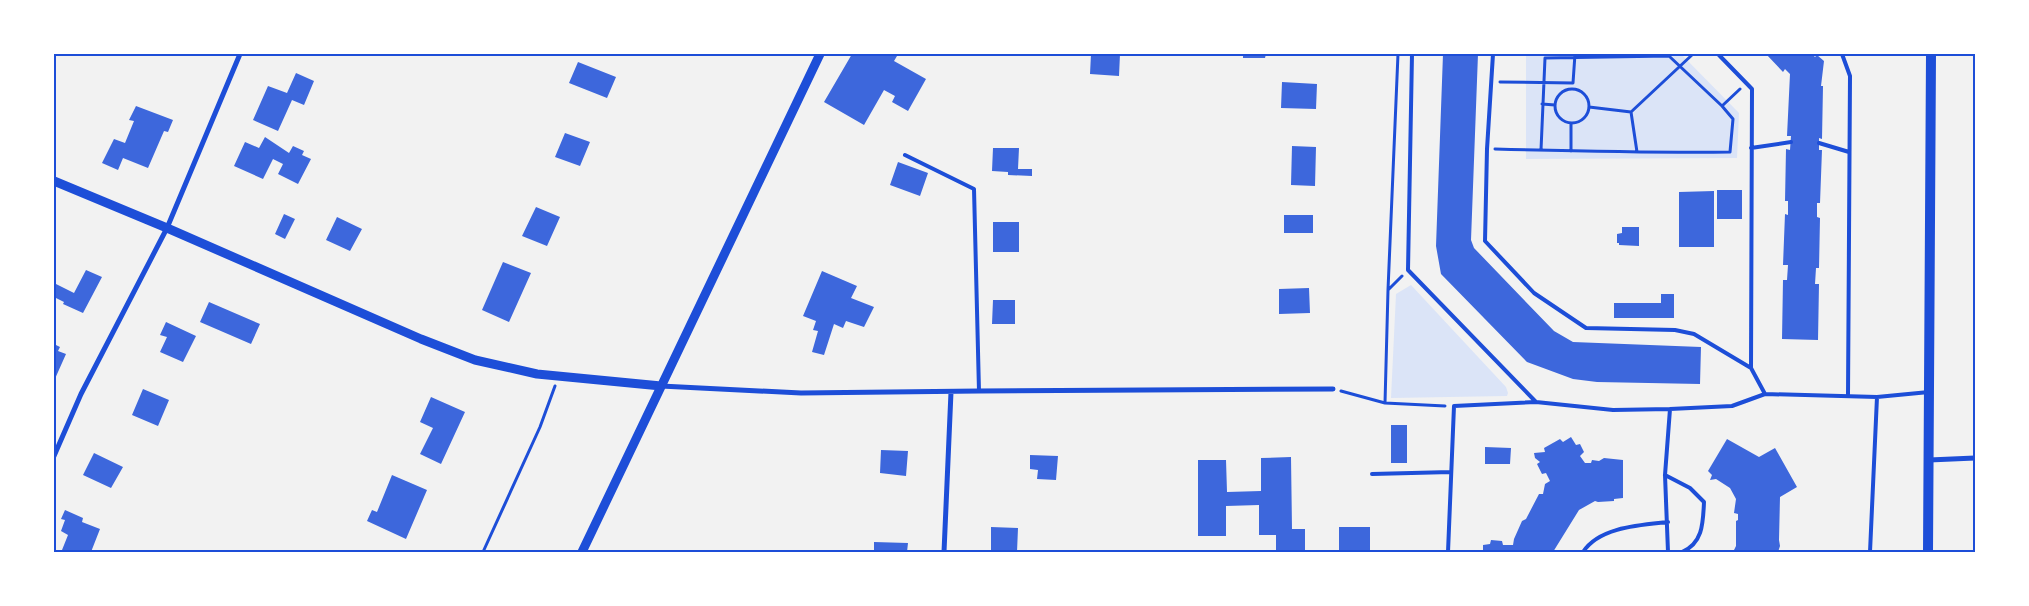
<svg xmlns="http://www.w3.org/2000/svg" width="2029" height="606" viewBox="0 0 2029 606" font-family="Barlow,sans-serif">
<rect width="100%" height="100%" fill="#f2f2f2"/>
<!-- green -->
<path fill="#dbe4f7" d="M1526,54H1681L1739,113L1737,158L1526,159Z
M1411,285L1506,387L1508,393L1507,396L1391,398L1396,294Z"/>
<!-- building -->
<path fill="#3d67dc" d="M852,54H893L897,56L894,61L926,79L908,111L892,102L895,96L884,90L864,125L824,102Z
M1091,54H1120L1119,76L1090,74Z
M1243,54H1266L1265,58H1243Z
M1443,54H1478L1471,240L1474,248L1554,331L1573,342L1701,347L1700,384L1597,382L1573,379L1527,362L1441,274L1436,246Z
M1766,54H1812L1815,57L1817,55L1824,61L1821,86H1823L1822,139L1819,138V150H1822L1820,203H1817V217L1820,218L1819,268H1816L1815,284H1819L1818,340L1782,339L1783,280H1787L1788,265H1783L1785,214L1788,215V201H1785L1786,149L1790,150L1791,136H1787L1790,74L1785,69L1783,72Z
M578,62L616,77L607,98L569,83Z
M296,73L314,81L304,105L292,100L278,131L253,120L268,86L287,93Z
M1282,82L1317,84L1316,109L1281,108Z
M136,106L173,120L168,132L164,131L148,168L123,158L118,170L102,163L114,139L125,143L134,121L129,120Z
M565,133L590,142L580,166L555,157Z
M265,137L289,153L293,146L304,151L302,155L311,159L298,184L278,174L283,164L273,159L263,179L234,166L245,142L259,148Z
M1292,146L1316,147L1315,186L1291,185Z
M993,148H1019L1018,169H1032V176L1008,175V172L992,171Z
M898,162L928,173L920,196L890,185Z
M1717,190H1742V219H1717Z
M1714,191V247H1679V192Z
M536,207L560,217L547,246L522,236Z
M284,214L295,219L285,239L275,234Z
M1284,215H1313V233H1284Z
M337,217L362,229L350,251L326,240Z
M993,222H1019V252H993Z
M1622,227H1639V246L1619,245V243H1617V234L1622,233Z
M503,262L531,273L509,322L482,310Z
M86,270L102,277L83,313L63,304L64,302L54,297V290L56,284L74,293Z
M822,271L857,286L851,298L874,307L864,327L846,321L843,328L834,324L824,355L812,352L818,331L813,330L816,321L803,316Z
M1309,288L1310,313L1279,314V289Z
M1661,294H1674V318H1614V303H1661Z
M993,300H1015V324H992Z
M209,302L260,324L251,344L200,322Z
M166,322L196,336L183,362L160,352L167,337L160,335Z
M54,344L60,347L58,351L66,354L54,381Z
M143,389L169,400L158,426L132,415Z
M431,397L465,412L441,464L420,454L433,428L420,422Z
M1391,425H1407V463H1391Z
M1571,437L1576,445L1580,444L1584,452L1580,456L1585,463H1591L1592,460L1599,461L1604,458L1623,460V498L1614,499V501L1598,502L1595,501L1579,510L1553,552H1483V545L1490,544L1491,540L1502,541L1503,545H1513L1514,539L1522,521L1526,519L1539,494H1543L1545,484L1550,481L1546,473L1542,474L1537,464L1540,462L1535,458L1534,453L1545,452L1544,448L1560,439L1563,442Z
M1727,439L1759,457L1775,448L1797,487L1780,497L1779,540L1780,546L1778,552H1733L1736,546V521L1738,520V514L1734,513L1736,499L1730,488L1716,479L1710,480L1712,475L1708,471Z
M1485,447L1511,448L1510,464H1485Z
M881,450L908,451L906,476L880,473Z
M94,453L123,467L111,488L83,475Z
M1030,455L1058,456L1056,480L1037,479L1038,470L1030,469Z
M1291,457L1292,529H1305V552H1276V535H1259V505L1226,506V536H1198V460H1226L1227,492L1261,491V458Z
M392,475L427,490L406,539L367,521L372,510L377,512Z
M65,510L83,518L82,522L100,529L91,552H67L62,550L68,535L61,531L65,520L61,519Z
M991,527L1018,528L1017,552H991Z
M1339,527H1370V552H1339Z
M874,542L908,543L907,552H874Z"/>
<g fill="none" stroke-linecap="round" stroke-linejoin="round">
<!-- path -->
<path stroke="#1d4ed8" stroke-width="3" d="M1500,82L1573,83
M1573,83L1575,54
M1555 106a17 17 0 1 1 34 0a17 17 0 1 1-34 0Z
M1542,104L1555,105
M1722,106L1740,89
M1589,107L1631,112
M1495,149C1573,151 1651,153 1730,152L1733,119L1722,106L1669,56L1545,58L1541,150
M1571,151V123
M1637,152L1631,112L1693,54
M1388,290L1398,54
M1341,391L1385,403L1445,406
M1385,403L1388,290L1402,276
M483,552L540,427L555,386"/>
<!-- service -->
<path stroke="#1d4ed8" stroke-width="4" d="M1412,54L1408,270L1536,402
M1493,54L1487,149L1485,241L1534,293L1586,328L1675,330L1694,334L1751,368L1765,394
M1718,54L1752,89L1751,368
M1842,54L1850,76L1848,396
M1819,143L1849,152
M1751,148L1791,142
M905,155L974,189L979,391
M1372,474L1451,472
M1665,475L1690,488L1704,502C1703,523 1703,543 1682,552
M1448,552L1454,406L1536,402L1613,410L1670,409L1732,406L1765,394L1877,397L1929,392
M1583,552C1599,527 1640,525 1668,522
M1668,552L1665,475L1670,409
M1870,552L1877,397"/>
<!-- minor -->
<path stroke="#1d4ed8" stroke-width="5" d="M661,386L801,393L979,391L1333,389
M54,456L81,394L167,228L240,54
M1929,460L1975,458
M944,552L951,392"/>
<!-- tertiary -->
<path stroke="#1d4ed8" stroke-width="9" d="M54,181L167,228L421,339L475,360L537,374L661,386
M582,552L820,54"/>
<!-- secondary -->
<path stroke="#1d4ed8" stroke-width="10" d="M1928,552L1931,54"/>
</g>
<!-- border -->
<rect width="2029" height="606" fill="none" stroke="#ffffff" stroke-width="110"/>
<rect x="55" y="55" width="1919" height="496" fill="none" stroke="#1d4ed8" stroke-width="2"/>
</svg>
